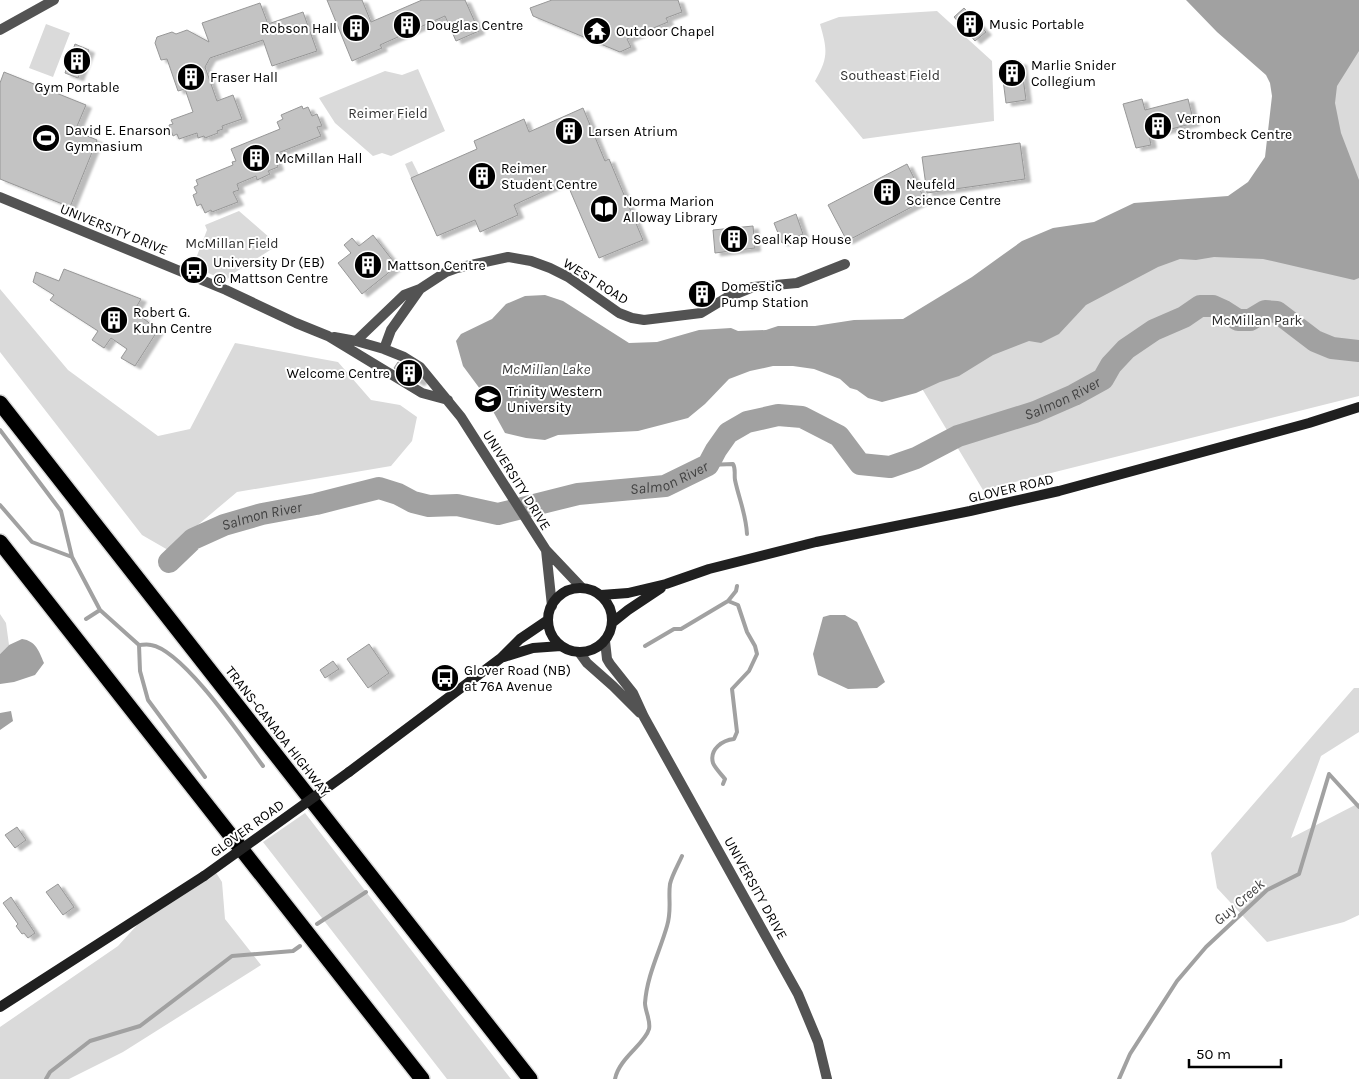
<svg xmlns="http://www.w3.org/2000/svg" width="1359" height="1079" viewBox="0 0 1359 1079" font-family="Karla,sans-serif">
<defs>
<filter id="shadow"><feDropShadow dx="5.5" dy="3" stdDeviation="1" flood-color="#0004"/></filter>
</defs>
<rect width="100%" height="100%" fill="#fff"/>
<!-- green -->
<path fill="#dadada" d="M1359,0V396L983,490L906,362L1308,189Z
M937,11L992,61L994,121L863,139L815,81C829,57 827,49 820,24L839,17Z
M46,24L70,33L53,77L29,68Z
M418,69L445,131L391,156L382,153L373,156L335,123L319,98L385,71L402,75Z
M412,161L419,175L411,178L405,164Z
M239,211L278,245L231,275L226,281L193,266L207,230L205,225Z
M0,289L68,370L158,436L190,429L235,343L338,362L371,400L400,405L417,417L412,441L391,466L237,492L168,550L142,535L0,352Z
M0,614L6,623L9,645L0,654Z
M1354,688H1359V732L1321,756L1291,838L1359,803V915L1344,922L1267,942L1217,888L1211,853Z
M305,813L511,1079H447L263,842Z
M213,868L222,882L225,919L261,965L123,1052L69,1079H0V1027L118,946L139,923Z"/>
<!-- water -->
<path fill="#a1a1a1" d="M1186,0H1359V51L1337,86L1335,103L1341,133L1359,180V278L1354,280L1263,259L1214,257L1196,260L1180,259L1158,267L1086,305L1059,334L1041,343L1029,341L993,355L959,376L940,382L916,393L882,402L868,398L857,390L850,388L840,379L814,369L793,366H773L750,371L729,379L705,404L688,418L638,431L558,435L545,440L526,438L505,433L483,393L463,366L456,341L461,334L492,319L506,304L525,296L545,295L563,301L629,343L657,342L699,330L731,328L738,331L766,330L778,326H815L854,320L903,319L972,277L1022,241L1053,228L1094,222L1134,203L1228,196L1248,182L1265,157L1272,96L1270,83L1266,75L1217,32Z
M830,615H845L857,622L885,682L877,688L848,689L818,675L813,654L823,617Z
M22,639C36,641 39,651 44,663L35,675L14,682L0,684V654L9,645Z
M11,711L13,721L0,730V713Z"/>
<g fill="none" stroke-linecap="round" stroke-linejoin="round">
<!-- stream -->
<path stroke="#a1a1a1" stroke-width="4" d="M0,430L61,511L72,557L100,610L139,645C142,645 147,644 151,645C183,650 243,739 263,766
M708,465L733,464C736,469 734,474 735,480C739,499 746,514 747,534
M0,505L32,542L72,557
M86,619L100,610
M139,645L140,671L148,700L205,777
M645,646L674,629H681L728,601
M723,784L725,779C721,774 715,768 713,763C709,749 723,740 734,739L737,732L732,689L749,671L757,654L755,646L747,632L738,605L728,601L736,591L737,586
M317,924L366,892
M46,1079L50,1072L90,1041L140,1026L232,956L293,951L300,946
M615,1079C619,1058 645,1044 649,1029C651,1021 645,1011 645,1003C647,975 660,951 667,926C672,910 668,898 670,884C672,875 678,865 682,856
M1119,1079L1130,1054L1177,981L1206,947L1267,890L1299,874L1329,774L1359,807"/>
<!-- river -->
<path stroke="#a1a1a1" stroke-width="22" id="s1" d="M169,562L193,539L224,525L262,514L316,504L379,488L398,494L413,502L429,506L457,505L498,514L578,494L665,486L708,465L716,450L728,433L747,422L778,415L802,417L839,436L860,464L890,467L916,458L958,436L1035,412L1074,395L1103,379L1111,365L1126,349L1154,330L1184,317L1200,306H1213L1224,311L1238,320H1250L1265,311L1277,312L1315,341L1332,348L1359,351"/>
</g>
<!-- building -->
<path fill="#c3c3c3" stroke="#979797" filter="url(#shadow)" d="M327,0H362L371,22L422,0H465L479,31L456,41L445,16L380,45L382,48L352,61Z
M552,0H678L682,12L666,18L668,22L627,39L631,47L620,52L533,16L530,8Z
M260,3L268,24L303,12L317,51L272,66L263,40L210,58L205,67L217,101L233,95L242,119L222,126L223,129L217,131L218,133L205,138L204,136L198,138L197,133L179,139L177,134L173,136L169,125L173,124L171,120L193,112L185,89L178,91L167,59L161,60L155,43L157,37L172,32L176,34L187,30L209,42L202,23Z
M964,8L986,32L975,41L954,17Z
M75,44L89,50L78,78L65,73Z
M1021,62L1026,100L1006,103L1001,64Z
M4,72L86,105L75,131L97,140L70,207L0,179V83Z
M1142,99L1145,110L1188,99L1194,123L1149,135L1151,145L1136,148L1123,104Z
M302,106L303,109L308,107L312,116L317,114L322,126L317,127L321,136L278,153L280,157L275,159L278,167L268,171L270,174L257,180L256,176L237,184L239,190L233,192L238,202L212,212L211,210L205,213L201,204L197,206L193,195L197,193L194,187L198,185L196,180L233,165L232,162L236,161L231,149L280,129L277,122L283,119L281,115Z
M583,108L605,161L609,159L643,240L599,258L566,181L514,205L518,215L480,232L475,220L437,236L411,178L477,149L474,141L524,119L529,132Z
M1020,143L1025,179L927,193L922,157Z
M907,164L925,200L847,241L828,205Z
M796,214L803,234L782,243L774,223Z
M753,226L755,248L715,253L713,230Z
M373,235L397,266L362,294L338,263L351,253L344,245L352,238L359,246Z
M64,269L141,299L134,311L158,330L135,366L121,358L127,349L111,338L104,348L92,340L98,331L50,300L54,295L33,282L36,272L59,281Z
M398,362L415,372L422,380L419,383L394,368Z
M369,644L389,673L368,688L347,659Z
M333,661L339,669L325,678L320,670Z
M17,827L26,840L15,848L5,835Z
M58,884L74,907L63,915L46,892Z
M11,897L35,933L28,938L24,933L22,934L16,926L18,924L3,903Z"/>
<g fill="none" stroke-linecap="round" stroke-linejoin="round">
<defs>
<path id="motorway" d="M0,403L530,1079
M0,542L422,1079"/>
</defs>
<!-- motorway casing -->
<use href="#motorway" stroke="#dbdbdb" stroke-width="18"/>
<!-- minor -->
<path stroke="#535353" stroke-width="10" d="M0,30L54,0
M0,197L226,290L296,323L328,336L422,393L448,400
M334,337L356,341L384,349L404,357L420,367L461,417L546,550L582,588
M356,341L404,295L420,289L446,272L457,268L508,257L531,261L550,268L568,277L619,313L632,318L644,320L701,313L726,298L753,287L797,283L845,264
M384,349L391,330L420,289
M546,550L552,606"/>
<!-- tertiary -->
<path stroke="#535353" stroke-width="10" d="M605,641L607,659L610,664L633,693L644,717L798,994L818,1042L827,1079
M579,652L587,663L613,686L640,713"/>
<!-- secondary -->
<path stroke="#202020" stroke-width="10" d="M548 620a32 32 0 1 1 64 0a32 32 0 1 1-64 0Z
M601,595L628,593L666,584L709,569L816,542L970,511L1059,491L1309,423L1359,407
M613,622L628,610L661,588
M504,657L533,648L561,646
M349,772L501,658L520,639L548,620
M0,1007L204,876"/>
<!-- motorway -->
<use href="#motorway" stroke="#000" stroke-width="15"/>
<!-- secondary-bridge -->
<path stroke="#202020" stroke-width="10" d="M204,876L349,772"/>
</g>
<!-- icons -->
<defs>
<symbol id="building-disc" viewBox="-11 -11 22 22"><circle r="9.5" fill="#000" stroke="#fff"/><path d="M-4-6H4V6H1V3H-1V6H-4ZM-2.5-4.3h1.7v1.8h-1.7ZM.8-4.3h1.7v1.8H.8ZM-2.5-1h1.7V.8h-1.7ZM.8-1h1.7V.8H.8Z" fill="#fff"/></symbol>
<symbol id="temple-disc" viewBox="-11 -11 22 22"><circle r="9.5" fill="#000" stroke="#fff"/><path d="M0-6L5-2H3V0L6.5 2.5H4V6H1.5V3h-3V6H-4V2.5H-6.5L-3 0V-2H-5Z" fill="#fff"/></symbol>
<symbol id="stadium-disc" viewBox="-11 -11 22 22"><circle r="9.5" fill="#000" stroke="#fff"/><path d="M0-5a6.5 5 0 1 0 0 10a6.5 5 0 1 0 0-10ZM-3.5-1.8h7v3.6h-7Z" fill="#fff"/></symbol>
<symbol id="library-disc" viewBox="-11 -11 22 22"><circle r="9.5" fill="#000" stroke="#fff"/><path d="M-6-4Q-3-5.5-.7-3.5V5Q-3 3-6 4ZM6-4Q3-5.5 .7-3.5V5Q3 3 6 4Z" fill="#fff"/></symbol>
<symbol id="bus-disc" viewBox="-11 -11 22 22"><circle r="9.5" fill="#000" stroke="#fff"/><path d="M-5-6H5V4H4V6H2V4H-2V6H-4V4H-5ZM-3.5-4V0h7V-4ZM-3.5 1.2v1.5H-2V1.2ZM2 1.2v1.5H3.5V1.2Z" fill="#fff"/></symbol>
<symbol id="university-disc" viewBox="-11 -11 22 22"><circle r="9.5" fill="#000" stroke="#fff"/><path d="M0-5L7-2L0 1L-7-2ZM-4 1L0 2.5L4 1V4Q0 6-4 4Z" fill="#fff"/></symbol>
</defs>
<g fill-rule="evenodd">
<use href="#building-disc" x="954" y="8" width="32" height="32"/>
<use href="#building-disc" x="391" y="9" width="32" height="32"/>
<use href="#building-disc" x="340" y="12" width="32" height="32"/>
<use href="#temple-disc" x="581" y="15" width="32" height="32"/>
<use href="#building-disc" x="61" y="45" width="32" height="32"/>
<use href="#building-disc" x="996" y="57" width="32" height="32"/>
<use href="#building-disc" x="175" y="61" width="32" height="32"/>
<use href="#building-disc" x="1142" y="110" width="32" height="32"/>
<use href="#building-disc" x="553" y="115" width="32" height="32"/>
<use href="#stadium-disc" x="30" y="122" width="32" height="32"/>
<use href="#building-disc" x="240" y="142" width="32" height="32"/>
<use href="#building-disc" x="466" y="160" width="32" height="32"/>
<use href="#building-disc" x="871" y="176" width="32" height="32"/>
<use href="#library-disc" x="588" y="193" width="32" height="32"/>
<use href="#building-disc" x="718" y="223" width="32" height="32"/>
<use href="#building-disc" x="352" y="249" width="32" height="32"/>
<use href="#bus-disc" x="178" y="254" width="32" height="32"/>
<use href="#building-disc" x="686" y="278" width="32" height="32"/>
<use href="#building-disc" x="98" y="304" width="32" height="32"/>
<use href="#building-disc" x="393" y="357" width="32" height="32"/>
<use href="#university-disc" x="472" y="383" width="32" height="32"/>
<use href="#bus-disc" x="429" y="662" width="32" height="32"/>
</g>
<g text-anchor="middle" stroke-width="4" stroke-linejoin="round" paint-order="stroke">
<!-- poi labels -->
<g font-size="14" fill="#000" stroke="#fff" text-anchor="start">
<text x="989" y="29">Music Portable</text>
<text x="426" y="30">Douglas Centre</text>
<text x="337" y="33" text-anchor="end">Robson Hall</text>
<text x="616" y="36">Outdoor Chapel</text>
<text x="1031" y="70">Marlie Snider<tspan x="1031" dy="16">Collegium</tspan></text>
<text x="210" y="82">Fraser Hall</text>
<text x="77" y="92" text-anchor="middle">Gym Portable</text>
<text x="1177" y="123">Vernon<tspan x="1177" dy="16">Strombeck Centre</tspan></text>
<text x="65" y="135">David E. Enarson<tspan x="65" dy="16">Gymnasium</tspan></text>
<text x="588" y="136">Larsen Atrium</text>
<text x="275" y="163">McMillan Hall</text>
<text x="501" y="173">Reimer<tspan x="501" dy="16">Student Centre</tspan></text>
<text x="906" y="189">Neufeld<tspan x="906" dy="16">Science Centre</tspan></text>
<text x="623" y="206">Norma Marion<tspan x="623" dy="16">Alloway Library</tspan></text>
<text x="753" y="244">Seal Kap House</text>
<text x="213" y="267">University Dr (EB)<tspan x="213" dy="16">@ Mattson Centre</tspan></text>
<text x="387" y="270">Mattson Centre</text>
<text x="721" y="291">Domestic<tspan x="721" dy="16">Pump Station</tspan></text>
<text x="133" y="317">Robert G.<tspan x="133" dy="16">Kuhn Centre</tspan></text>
<text x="390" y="378" text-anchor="end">Welcome Centre</text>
<text x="507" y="396">Trinity Western<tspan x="507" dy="16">University</tspan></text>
<text x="464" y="675">Glover Road (NB)<tspan x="464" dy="16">at 76A Avenue</tspan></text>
</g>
<!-- park labels -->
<g font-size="14" fill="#313131" stroke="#fff">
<text x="890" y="80">Southeast Field</text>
<text x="388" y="118">Reimer Field</text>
<text x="232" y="248">McMillan Field</text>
<text x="1257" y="325">McMillan Park</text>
</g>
<!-- street labels -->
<g font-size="14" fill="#000" stroke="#fff">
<text transform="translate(114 229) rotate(22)" y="5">UNIVERSITY DRIVE</text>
<text transform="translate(596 281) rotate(32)" y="5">WEST ROAD</text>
<text transform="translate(517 480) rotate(58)" y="5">UNIVERSITY DRIVE</text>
<text transform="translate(1011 488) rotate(-13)" y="5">GLOVER ROAD</text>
<text transform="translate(278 731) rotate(52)" y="5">TRANS-CANADA HIGHWAY</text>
<text transform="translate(247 828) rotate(-36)" y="5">GLOVER ROAD</text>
<text transform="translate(756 888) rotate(61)" y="5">UNIVERSITY DRIVE</text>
</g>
<!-- water labels -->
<g font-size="15" font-style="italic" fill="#424242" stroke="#fff">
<text x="546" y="374">McMillan Lake</text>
<text dy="5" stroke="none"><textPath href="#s1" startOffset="976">Salmon River</textPath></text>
<text dy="5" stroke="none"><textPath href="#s1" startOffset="526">Salmon River</textPath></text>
<text dy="5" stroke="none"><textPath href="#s1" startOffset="106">Salmon River</textPath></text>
<text transform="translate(1239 902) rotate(-41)" y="5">Guy Creek</text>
</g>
</g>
<!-- scale -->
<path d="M1189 1059v8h92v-8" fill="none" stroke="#000000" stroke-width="2.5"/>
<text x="1196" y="1059" font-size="15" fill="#000000" stroke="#ffffff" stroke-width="4" paint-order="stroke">50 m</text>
</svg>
